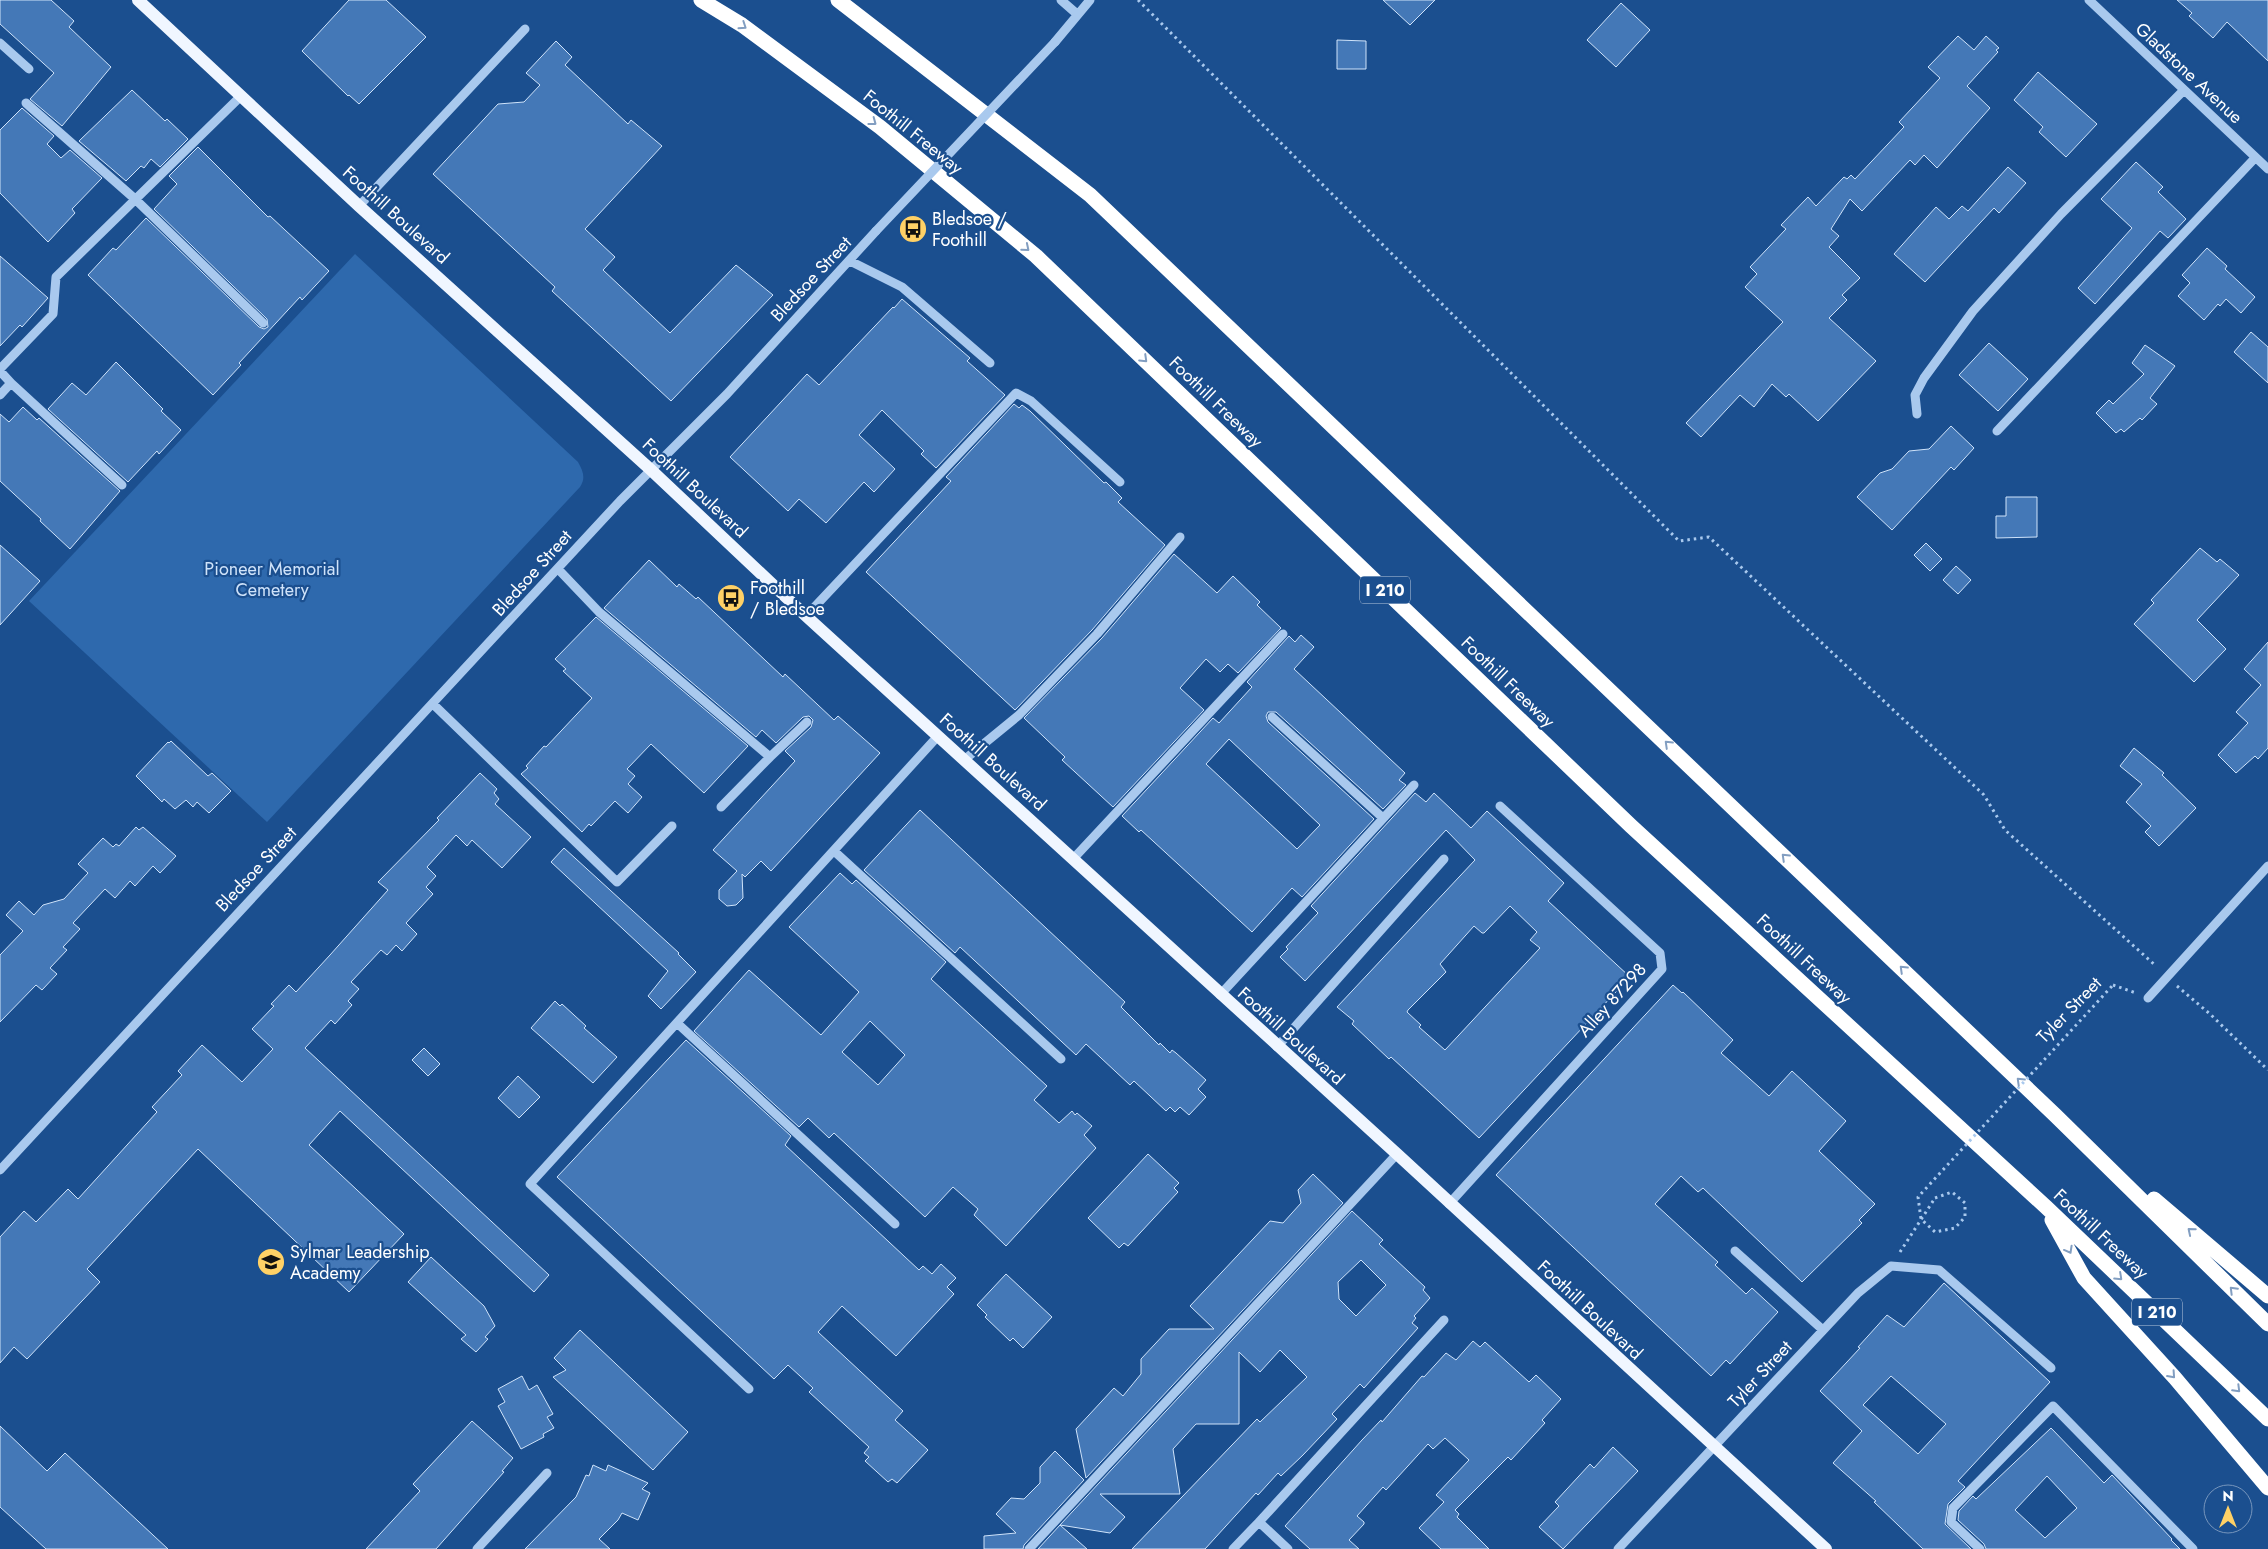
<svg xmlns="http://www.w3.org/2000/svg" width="2268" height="1549" viewBox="0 0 2268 1549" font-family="Jost,sans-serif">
<rect width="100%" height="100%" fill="#1b4f8f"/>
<!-- green -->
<path fill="#2e69ad" d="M355,254L578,462C583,471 586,478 580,487L267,822L29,601Z"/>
<!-- building -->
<path fill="#4478b7" stroke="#cfe3fa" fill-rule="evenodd" d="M0,0H51L74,21L69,27L111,67L62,126L30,99L54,73L0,24Z
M349,0H386L426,37L359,104L349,95L348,96L302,51Z
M1383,0H1435L1410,25Z
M2177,0H2268V61L2227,22L2213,38L2189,16L2192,13Z
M1621,3L1650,30L1616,67L1587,40Z
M1958,36L1974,50L1986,36L1999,48L1996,50L1998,52L1967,86L1990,108L1937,168L1924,155L1915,165L1910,160L1862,211L1850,199L1831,229L1839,236L1829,247L1860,278L1842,295L1847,300L1829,318L1876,361L1818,421L1789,394L1786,397L1772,384L1754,407L1740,395L1701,437L1686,423L1783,322L1745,287L1757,274L1750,267L1786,229L1781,225L1808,197L1816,206L1844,177L1847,179L1851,175L1855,179L1904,127L1899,122L1940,78L1928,67Z
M1337,40L1366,41V69H1337Z
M556,41L572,57L565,65L628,124L631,120L662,146L585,229L615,257L603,270L670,333L736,265L773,295L671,401L552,291L555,287L433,174L498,104L524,102L540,85L526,73Z
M2038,72L2097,124L2066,157L2039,132L2043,127L2014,100Z
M132,90L165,121L167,119L188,139L160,167L151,159L144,168L141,166L126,181L79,141Z
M22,108L54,136L47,144L61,158L70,150L102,178L72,209L75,213L48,242L0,193V130Z
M198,147L268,217L270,216L329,271L302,300L300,297L239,363L241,365L213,395L88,275L113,248L116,250L146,218L259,327L264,329L268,327L267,319L154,209L177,184L169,176Z
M2136,162L2163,187L2158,192L2186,219L2168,238L2160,231L2095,304L2078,288L2132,228L2101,199Z
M2008,167L2026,183L1999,213L1994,208L1925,282L1894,254L1936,207L1949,219L1962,206L1968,211Z
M2207,248L2227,266L2225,269L2255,297L2241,313L2226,299L2220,306L2218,304L2204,320L2178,296L2190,283L2182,275Z
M0,256L48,298L22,327L20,325L0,346Z
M902,299L970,358L967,361L1005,395L936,468L921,454L924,451L882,410L859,435L895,469L874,492L864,482L826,523L799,499L788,511L730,457L807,374L819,385L893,307L894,308Z
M2251,332L2268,347V383L2234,352Z
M1989,343L2028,379L1998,411L1959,375Z
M2145,345L2175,366L2150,398L2157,404L2142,420L2140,418L2124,432L2121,429L2116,433L2096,413L2109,400L2113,404L2144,374L2132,363Z
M116,362L163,409L161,411L181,430L159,454L157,451L128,482L48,409L72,383L86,395Z
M1014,404L1019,408L1022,405L1030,411L1104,483L1106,482L1122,498L1118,502L1165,545L1092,630L1015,710L866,572L951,481L946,477Z
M23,407L37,420L39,418L120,491L70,549L40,521L41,519L0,481V414L9,422Z
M1951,426L1974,448L1954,470L1951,467L1892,530L1857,497L1880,473L1892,469L1909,451L1929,449Z
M2006,497H2037V537L1996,538V516H2006Z
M1926,543L1942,559L1930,571L1914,555Z
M0,545L40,581L0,625Z
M2200,548L2217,562L2220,559L2239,575L2197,620L2226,649L2194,682L2134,624L2154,603L2151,600Z
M1174,554L1217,593L1233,576L1260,602L1257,605L1281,628L1238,673L1228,664L1220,672L1206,659L1180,688L1204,710L1113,807L1062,760L1065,757L1024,718L1102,638Z
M649,560L677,587L679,584L696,599L698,597L783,677L785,674L834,720L838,716L880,753L771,871L761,861L745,877L742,874L743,898L736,905L727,906L719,899V890L737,871L713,850L795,761L785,751L811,727L813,720L809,716L803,717L776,743L762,730L756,737L604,608Z
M1956,566L1971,580L1958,594L1943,580Z
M596,617L748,746L704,793L651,744L627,769L635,776L628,784L642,797L628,813L615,801L591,826L589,824L582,832L521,774L528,768L526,766L544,746L546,747L592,698L563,671L566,669L555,659Z
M1301,635L1314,647L1294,669L1405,773L1399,780L1406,785L1383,809L1276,712H1268L1266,716L1268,722L1374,819L1302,897L1292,888L1252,932L1141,830L1139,832L1122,816L1213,718L1219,723L1252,687L1247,682L1289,636L1295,642ZM1229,739L1320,825L1297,849L1206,764Z
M2268,642V748L2258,759L2255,756L2236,773L2218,755L2248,723L2236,712L2261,685L2244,669Z
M171,741L208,776L212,773L231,791L209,813L197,802L193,807L186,800L175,809L164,799L162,802L136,776L168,742L169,743Z
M2134,748L2164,773L2162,775L2196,808L2159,846L2145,832L2151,826L2126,802L2142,784L2120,766Z
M480,773L497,789L494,793L499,799L495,804L531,837L502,868L472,840L467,846L456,835L427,867L436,876L426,887L433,894L406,923L417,934L402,951L396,945L387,955L381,950L351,982L359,989L348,1001L352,1005L335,1024L331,1020L305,1048L549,1275L534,1292L340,1111L309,1145L404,1234L349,1292L198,1149L87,1269L100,1282L27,1359L14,1347L0,1363V1237L24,1211L36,1222L68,1189L78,1199L157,1112L152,1107L182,1075L178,1071L202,1045L242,1082L273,1049L252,1029L274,1006L271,1004L289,985L296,992L330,955L388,890L378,882L439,820L437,818Z
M1415,793L1426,802L1434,793L1471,828L1487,811L1564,883L1548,901L1630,977L1479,1138L1391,1057L1389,1059L1352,1024L1354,1021L1337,1007L1475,860L1446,830L1305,981L1280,957L1288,949L1286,947L1318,913L1311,906ZM1510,906L1537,932L1530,940L1540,948L1445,1050L1419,1027L1421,1025L1407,1012L1408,1010L1446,972L1440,964L1474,926L1482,933H1484Z
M920,810L1125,1002L1121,1007L1159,1045L1160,1043L1170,1053L1172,1050L1176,1053L1206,1080L1198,1089L1206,1097L1189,1115L1180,1107L1175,1112L1170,1107L1166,1111L1134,1081L1130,1085L1086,1044L1076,1055L960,947L955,953L864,870Z
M136,827L139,830L143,827L176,856L160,873L153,866L135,886L130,881L115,898L105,889L73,923L80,929L63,947L67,950L50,968L57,974L42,990L36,985L0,1022V955L23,931L6,915L19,901L34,915L43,905L64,899L88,873L78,864L103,838L113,847L116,844L119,846Z
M564,848L679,953L678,954L696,972L661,1009L648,996L668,971L551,862Z
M840,873L852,884L856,880L946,962L931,979L1047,1086L1034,1100L1059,1123L1072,1111L1075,1115L1077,1113L1092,1126L1084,1135L1096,1148L1006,1246L974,1215L978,1209L953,1187L925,1217L834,1133L829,1138L808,1118L799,1127L694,1031L749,970L821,1035L859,992L789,927ZM870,1021L905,1055L878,1085L842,1052Z
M1673,985L1682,993L1683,992L1733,1040L1721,1053L1769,1096L1792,1071L1846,1121L1819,1151L1875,1204L1859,1220L1862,1223L1802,1282L1703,1188L1698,1192L1681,1176L1655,1204L1718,1262L1715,1265L1746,1294L1752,1288L1778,1312L1730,1364L1726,1360L1711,1376L1496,1175Z
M555,1001L560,1006L562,1004L586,1026L584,1028L617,1057L593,1083L531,1028Z
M686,1040L791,1136L785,1145L919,1270L923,1266L932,1274L941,1264L956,1278L947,1287L954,1294L896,1356L842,1306L818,1332L903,1411L895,1420L928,1450L897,1483L892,1479L888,1482L865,1461L869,1457L864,1453L869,1447L809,1392L813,1388L788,1365L774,1379L557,1177Z
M424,1048L440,1064L428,1076L412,1060Z
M518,1076L540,1097L519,1118L498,1098Z
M1148,1154L1179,1183L1174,1188L1178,1192L1128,1246L1124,1243L1119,1248L1088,1218Z
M1313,1174L1343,1203L1086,1478L1076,1429L1114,1388L1123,1396L1141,1374V1359L1169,1329H1214L1190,1306L1270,1221L1283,1223L1301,1203L1298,1190Z
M1352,1211L1383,1240L1379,1244L1425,1287L1423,1290L1430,1298L1414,1316L1416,1318L1412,1323L1418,1328L1364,1388L1360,1384L1332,1414L1337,1419L1303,1455L1281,1476L1278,1473L1258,1495L1256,1493L1205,1549H1132L1257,1419L1260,1422L1307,1377L1280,1350L1260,1372L1239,1352V1424H1196L1173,1449L1180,1494H1100L1125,1517L1110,1533L1060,1525ZM1361,1260L1386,1285L1356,1316L1339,1299L1338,1282Z
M431,1257L484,1306L495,1326L485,1337L488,1339L476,1352L461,1339L466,1335L408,1282Z
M1006,1274L1052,1317L1023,1348L1013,1338L1010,1341L985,1317L987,1315L977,1305Z
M1944,1283L2050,1382L1958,1481L1965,1487L1948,1504L1945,1524L1971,1549H1923L1874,1502L1876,1501L1833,1463L1862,1431L1820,1391L1860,1348L1858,1347L1887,1315L1904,1327ZM1891,1376L1946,1424L1918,1454L1863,1405Z
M580,1330L688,1432L653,1470L553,1377L566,1370L554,1358Z
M1473,1341L1480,1347L1485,1342L1529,1382L1536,1375L1561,1399L1542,1420L1545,1423L1511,1460L1508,1457L1455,1510L1459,1514L1457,1517L1489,1549H1441L1419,1528L1444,1502L1436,1495L1469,1460L1445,1438L1433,1449L1428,1444L1386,1490L1383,1487L1357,1516L1364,1522V1524L1349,1540L1359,1549H1310L1285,1526L1362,1440L1381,1420L1382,1422L1422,1376L1424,1377L1446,1353L1456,1360Z
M522,1376L529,1390L537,1385L553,1414L547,1417L554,1428L543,1434L544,1437L521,1449L498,1406L505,1402L498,1389Z
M472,1421L513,1458L502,1471L504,1472L436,1549H366L420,1491L413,1484Z
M0,1426L47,1471L65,1453L168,1549H46L0,1507Z
M2051,1428L2104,1483L2112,1475L2172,1539L2171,1540L2180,1549H1986L1984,1544L1958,1520L1959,1511L1973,1496L1976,1499ZM2047,1476L2077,1508L2045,1538L2015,1510Z
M1613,1447L1638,1471L1563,1549L1539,1527L1559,1506L1555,1502L1590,1464L1594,1468Z
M1055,1451L1084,1480L1024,1545L1023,1549H984V1536L1016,1533L996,1514L1011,1498L1024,1499L1040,1483V1467Z
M593,1465L606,1471L608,1465L648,1483L642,1489L650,1493L638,1520L622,1513L618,1520L599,1539L610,1549H525L576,1497L586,1475L589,1476Z
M1060,1525L1087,1549H1038Z"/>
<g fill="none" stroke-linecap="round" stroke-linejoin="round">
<!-- path -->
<path stroke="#a9c9ee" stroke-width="3" stroke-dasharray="2.5 4" stroke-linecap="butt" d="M1138,0L1679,541L1709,537L1984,795L2005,830L2156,966
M2113,985L2136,993
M2177,986L2210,1014L2268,1070
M1900,1252L1935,1198"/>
<!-- minor -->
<path stroke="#a9c9ee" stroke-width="9" d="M1061,0L1077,14
M2089,0L2268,169
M1055,42L1090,0
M0,43L29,69
M26,103L135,199L263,323
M359,206L525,29
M850,261L902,287L990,363
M0,369L53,314L56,277L240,97
M0,371L11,383L0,395
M11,383L122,485
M1917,414L1915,395L1924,378L1973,311L2061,214L2184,90
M1997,431L2255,158
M558,569L599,612L770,757L807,722
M806,616L1016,393L1031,401L1120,482
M433,704L617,882L672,826
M1272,717L1383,818
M964,760L1019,715L1097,634L1180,537
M721,807L770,757
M834,851L1061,1059
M1073,859L1283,634
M1220,995L1414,785
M2148,998L2268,866
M677,1023L895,1224
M1277,1047L1444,859
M0,1170L620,501L727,394L876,231
M1449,1204L1662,969L1660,953L1500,806
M1735,1251L1823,1330
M749,1389L530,1184L938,736
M477,1549L547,1473
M1029,1549L1397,1154
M1233,1549L1259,1522
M1288,1549L1259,1522L1444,1320
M1618,1549L1858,1293L1891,1266L1939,1270L2051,1368
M1980,1549L1951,1522L1953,1508L2053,1406L2193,1549"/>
<!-- major -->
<path stroke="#f0f6ff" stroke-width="12" d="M138,0L359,206L650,469L806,616L1397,1154L1826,1549"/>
<!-- highway -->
<path stroke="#fff" stroke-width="15" d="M701,0L742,25L880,127L1036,256L1631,826L2046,1207L2268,1419
M838,0L1090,195L2055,1115L2268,1324
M2154,1199L2268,1296
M2052,1220L2084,1278L2175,1378L2268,1488"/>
<!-- path-bridge -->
<path stroke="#a9c9ee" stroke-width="3" stroke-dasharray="2.5 4" stroke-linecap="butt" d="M1935,1198L1952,1192L1965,1203V1217L1955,1228L1935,1232L1921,1219L1918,1197L2113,985"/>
<!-- minor-bridge -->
<path stroke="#a9c9ee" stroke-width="9" d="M876,231L1055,42"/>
</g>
<!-- one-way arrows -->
<defs><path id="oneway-chevron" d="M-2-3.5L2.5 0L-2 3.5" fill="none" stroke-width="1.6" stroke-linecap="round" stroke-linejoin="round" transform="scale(1.25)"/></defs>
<g stroke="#829ec1">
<use href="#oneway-chevron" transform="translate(743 26) rotate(34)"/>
<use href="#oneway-chevron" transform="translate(873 122) rotate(37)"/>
<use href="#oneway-chevron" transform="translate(1026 248) rotate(40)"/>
<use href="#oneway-chevron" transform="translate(1144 359) rotate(44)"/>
<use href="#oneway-chevron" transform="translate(1668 744) rotate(-136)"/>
<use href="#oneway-chevron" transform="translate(1785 857) rotate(-136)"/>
<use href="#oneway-chevron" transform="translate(1903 969) rotate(-136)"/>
<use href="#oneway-chevron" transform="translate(2020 1081) rotate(-136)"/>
<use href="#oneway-chevron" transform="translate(2191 1231) rotate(-140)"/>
<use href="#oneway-chevron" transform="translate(2069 1250) rotate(61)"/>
<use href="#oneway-chevron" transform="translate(2119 1277) rotate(43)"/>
<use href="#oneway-chevron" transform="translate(2233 1290) rotate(-135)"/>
<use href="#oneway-chevron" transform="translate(2172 1375) rotate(48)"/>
<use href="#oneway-chevron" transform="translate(2237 1389) rotate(45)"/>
</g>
<!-- icons -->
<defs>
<symbol id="bus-disc" viewBox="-11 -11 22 22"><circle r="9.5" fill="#ffd166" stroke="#1b4f8f"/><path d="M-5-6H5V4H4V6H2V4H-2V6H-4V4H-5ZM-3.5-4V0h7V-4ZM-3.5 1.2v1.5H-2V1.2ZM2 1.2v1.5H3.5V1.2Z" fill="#111"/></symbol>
<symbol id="school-disc" viewBox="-11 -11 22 22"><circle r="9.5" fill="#ffd166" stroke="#1b4f8f"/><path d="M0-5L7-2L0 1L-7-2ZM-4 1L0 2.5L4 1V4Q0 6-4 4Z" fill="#111"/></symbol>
</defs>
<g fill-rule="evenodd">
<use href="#bus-disc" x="897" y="213" width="32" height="32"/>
<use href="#bus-disc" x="715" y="582" width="32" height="32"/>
<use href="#school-disc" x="255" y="1246" width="32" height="32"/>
</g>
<g text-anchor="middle" stroke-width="4.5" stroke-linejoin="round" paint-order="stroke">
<!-- shield labels -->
<g fill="#1b4f8f" stroke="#bbcadd" stroke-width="1">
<rect x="1360" y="576.5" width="50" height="27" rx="4"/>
<rect x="2132" y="1298.5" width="50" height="27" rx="4"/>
</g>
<g font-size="16" font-weight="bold" fill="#fff">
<text x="1385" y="596">I 210</text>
<text x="2157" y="1318">I 210</text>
</g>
<!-- street labels -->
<g font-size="18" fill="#fff" stroke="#1b4f8f">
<text transform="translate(2189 73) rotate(43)" y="6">Gladstone Avenue</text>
<text transform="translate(913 132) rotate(39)" y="6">Foothill Freeway</text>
<text transform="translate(396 215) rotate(42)" y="6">Foothill Boulevard</text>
<text transform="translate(811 279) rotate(-47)" y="6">Bledsoe Street</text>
<text transform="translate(1216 402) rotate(44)" y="6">Foothill Freeway</text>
<text transform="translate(695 488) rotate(43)" y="6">Foothill Boulevard</text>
<text transform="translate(532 573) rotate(-48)" y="6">Bledsoe Street</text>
<text transform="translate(1508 682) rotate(44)" y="6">Foothill Freeway</text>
<text transform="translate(993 762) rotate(42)" y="6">Foothill Boulevard</text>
<text transform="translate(256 869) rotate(-47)" y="6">Bledsoe Street</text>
<text transform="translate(1804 959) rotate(43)" y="6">Foothill Freeway</text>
<text transform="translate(1612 1000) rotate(-48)" y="6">Alley 87298</text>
<text transform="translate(2069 1010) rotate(-46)" y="6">Tyler Street</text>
<text transform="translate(1291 1036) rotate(42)" y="6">Foothill Boulevard</text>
<text transform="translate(2101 1234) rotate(43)" y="6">Foothill Freeway</text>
<text transform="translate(1590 1310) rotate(43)" y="6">Foothill Boulevard</text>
<text transform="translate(1760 1374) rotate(-47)" y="6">Tyler Street</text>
</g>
<!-- poi labels -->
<g font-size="18" fill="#fff" stroke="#1b4f8f" text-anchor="start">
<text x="932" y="225">Bledsoe /<tspan x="932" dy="21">Foothill</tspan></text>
<text x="750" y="594">Foothill<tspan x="750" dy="21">/ Bledsoe</tspan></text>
<text x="290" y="1258">Sylmar Leadership<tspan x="290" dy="21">Academy</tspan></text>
</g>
<!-- park labels -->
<g font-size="18" fill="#cfe3fa" stroke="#1b4f8f">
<text x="272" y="575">Pioneer Memorial<tspan x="272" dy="21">Cemetery</tspan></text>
</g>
</g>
<!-- north arrow -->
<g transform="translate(2228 1509)"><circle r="24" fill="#1b4f8f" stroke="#7695bc"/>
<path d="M0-4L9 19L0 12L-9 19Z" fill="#ffd166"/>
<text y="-8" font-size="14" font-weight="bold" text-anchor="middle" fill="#ffffff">N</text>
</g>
</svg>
